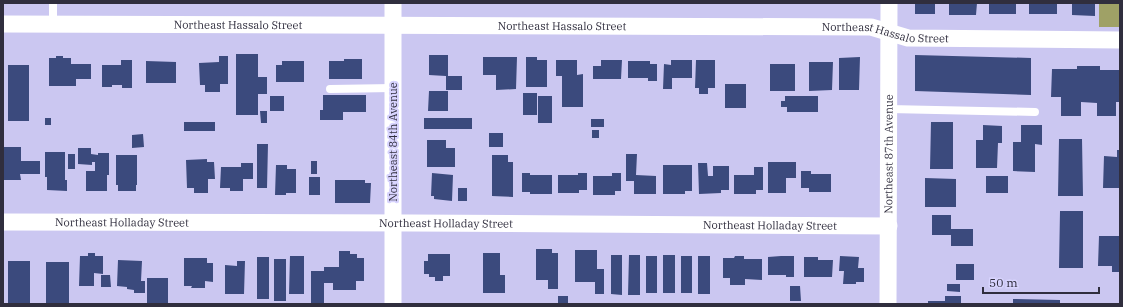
<svg xmlns="http://www.w3.org/2000/svg" width="1123" height="307" viewBox="0 0 1123 307" font-family="'IBM Plex Serif',serif">
<rect width="100%" height="100%" fill="#cbc7f1"/>
<!-- green -->
<path fill="#9fa166" d="M1099,3H1120V27H1099Z"/>
<!-- building -->
<path fill="#3b4a7d" d="M915,3H935V14H915Z
M949,3H977L976,15H949Z
M989,3H1016V14H989Z
M1029,3H1057V14H1029Z
M1072,3H1095V16L1072,15Z
M236,54H258V77H267V94H258V115H236Z
M429,55H448V76H462V90H446V76L429,75Z
M915,55L1031,58V95L915,91Z
M56,56H63V58H71V64H91V79H76V86H49V58H56Z
M219,56H228V84H220V92H205V85H200L199,63L219,62Z
M483,57H517L516,89L496,90V75H483Z
M526,57H537V60H547V87H526Z
M860,57L859,90H839V58Z
M344,59H362V79H329V61H344Z
M121,60H132V88H122V85H112V87H102V65H121Z
M556,60H577V75L583,74V107H562V76H556Z
M601,60H622L621,79H593V66H601Z
M671,60H692V78H672V89H663L664,64L671,65Z
M696,60H715V88H708V94H699V88H695Z
M146,61L176,62V83H146Z
M282,61H304V82H276V65H282Z
M628,61H650V64H657V81H648V78H628Z
M809,62H833L832,90L809,91Z
M770,64H795V91H770Z
M8,65H29V121H8Z
M1077,66H1100V70H1120V102H1116V116H1097V103L1081,102V116H1061V97H1051L1052,69H1077Z
M725,84H746V108H725Z
M429,91H448V111H428Z
M523,93H537V115H523Z
M323,95H366V112H343V120H320V110H323Z
M270,96H284V111H270Z
M538,96H552V123H538Z
M785,96H818V112H787V107H781V101H785Z
M260,111H267V123H261Z
M45,118H51V125H45Z
M424,118H472V129H424Z
M591,119H604V127H591Z
M184,122H215V131H184Z
M931,122H953V169H930Z
M983,125L1002,126V143H998L997,168H976V140H983Z
M1021,125H1042V145L1035,144V172L1013,171V142H1021Z
M592,130H599V138H592Z
M489,133H503V147H489Z
M143,134L144,147L132,148V135Z
M1059,139H1082L1083,196H1058Z
M427,140H446V148H455V167H427Z
M257,144H268L267,188H257Z
M3,147H21V161H40V174H20L21,180H3Z
M78,148H91V154L98,155V153H109V175H107V191H86V171H95V162H92V165L78,164Z
M1117,150H1120V188H1103L1104,156L1117,157Z
M45,152H65V180H67V191L47,190V177H45Z
M68,154H75V169H68Z
M626,154H637L636,175L656,176V194H634V181H626Z
M116,155H137V185H136V191H118V185H116Z
M492,155H508V162H513V197L492,196Z
M207,159V162H214L215,179H208V193H194V188H187L186,160Z
M311,161H317V174H311Z
M768,162H796V178H786V193H768Z
M241,163H253V179H243V191H230V188H220L221,167H241Z
M698,163H707L708,176H713V166H729V190H721V193L699,194Z
M276,165H287V169H296V193H286V195H275Z
M663,165H692V191H685V194H663Z
M754,167H763V190H756V194H734V175H754Z
M801,171H811V174H831V192H809V188H801Z
M432,173L453,175L452,201L434,199V196H431Z
M522,173H530V175H552V194H530V192H522Z
M578,173H587V190H579V193H558V175H578Z
M612,173H621V191H615V195H593V176H612Z
M986,176H1008V193H986Z
M309,177H320V195H309Z
M925,178L956,179V207H925Z
M335,180H365V183H371L370,203H335Z
M458,188H467V201H458Z
M1060,211H1083V268H1059Z
M932,215H951V229H973V246H951V235H932Z
M1099,236H1120V272H1112V266H1098Z
M536,249H552V253H558V289H548V280H536Z
M575,250H597V269H604V294H595V282H575Z
M339,251H350V254H357V258H364V281H356V290H333V283H324V304H311V271H324V267H339Z
M88,253H95V256H103V274L94,273V286H79L80,256H88Z
M483,253H500V275H505V293H483Z
M428,254H450V276H443V281H435V277H429V274H424V261H428Z
M611,255H622V295L611,294Z
M629,255H640V295H628Z
M663,255H675V293H663Z
M290,256H304V294H289Z
M646,256H657V293H646Z
M681,256H692V293H681Z
M698,256H710V294H698Z
M735,256H744V259H762V280L745,279V285H730V278H723V258H734Z
M781,256H794V277H786V275H768V257Z
M840,256L859,257L858,268H864V282H856V284H843L844,271H839Z
M257,257H269V299H257Z
M804,257H818V260H833L832,277H804Z
M184,258H207V263H213V282L205,281V288H191L192,286H184Z
M274,259H286V301H274Z
M118,260L142,261L141,281H145V293H134V290L127,289V287L117,286Z
M8,261H30V304H8Z
M237,261H245L244,294H225V265L237,266Z
M46,262H69V304H46Z
M956,264H974V280H956Z
M101,275H110L111,287H101Z
M147,278H168V304H147Z
M947,284H960V292L947,291Z
M790,286H800L801,301H790Z
M558,296H568V304H558Z
M945,296H961V304H928V301H945Z
M1013,299L1060,300V304H1013Z"/>
<g fill="none" stroke-linecap="round" stroke-linejoin="round">
<!-- lane -->
<path stroke="#fff" stroke-width="8" d="M53,24V3
M330,89L393,88
M889,109L1035,112"/>
<!-- street -->
<g stroke="#fff" stroke-width="17">
<path id="s1" d="M3,24L871,27L908,38L1120,40"/>
<path id="s2" d="M3,222L411,223L889,226"/>
<path d="M393,304V3"/>
<path id="s3" d="M888,304L889,3"/>
</g>
</g>
<g text-anchor="middle" stroke-width="4" stroke-linejoin="round" paint-order="stroke">
<!-- street labels -->
<g font-size="11" fill="#302e3e" stroke="#d8d4fe">
<text dy="4" stroke="none"><textPath href="#s1" startOffset="235">Northeast Hassalo Street</textPath></text>
<text dy="4" stroke="none"><textPath href="#s1" startOffset="559">Northeast Hassalo Street</textPath></text>
<text dy="4" stroke="none"><textPath href="#s1" startOffset="883">Northeast Hassalo Street</textPath></text>
<text transform="translate(393 142) rotate(-90)" y="4">Northeast 84th Avenue</text>
<text dy="4" stroke="none"><textPath href="#s3" startOffset="150">Northeast 87th Avenue</textPath></text>
<text dy="4" stroke="none"><textPath href="#s2" startOffset="119">Northeast Holladay Street</textPath></text>
<text dy="4" stroke="none"><textPath href="#s2" startOffset="443">Northeast Holladay Street</textPath></text>
<text dy="4" stroke="none"><textPath href="#s2" startOffset="767">Northeast Holladay Street</textPath></text>
</g>
</g>
<!-- border -->
<rect width="1123" height="307" fill="none" stroke="#302e3e" stroke-width="8"/>
<!-- scale -->
<path d="M983 287v6h116v-6" fill="none" stroke="#302e3e" stroke-width="2"/>
<text x="989" y="287" font-size="12" fill="#302e3e" stroke="#d8d4fe" stroke-width="3" paint-order="stroke">50 m</text>
</svg>
